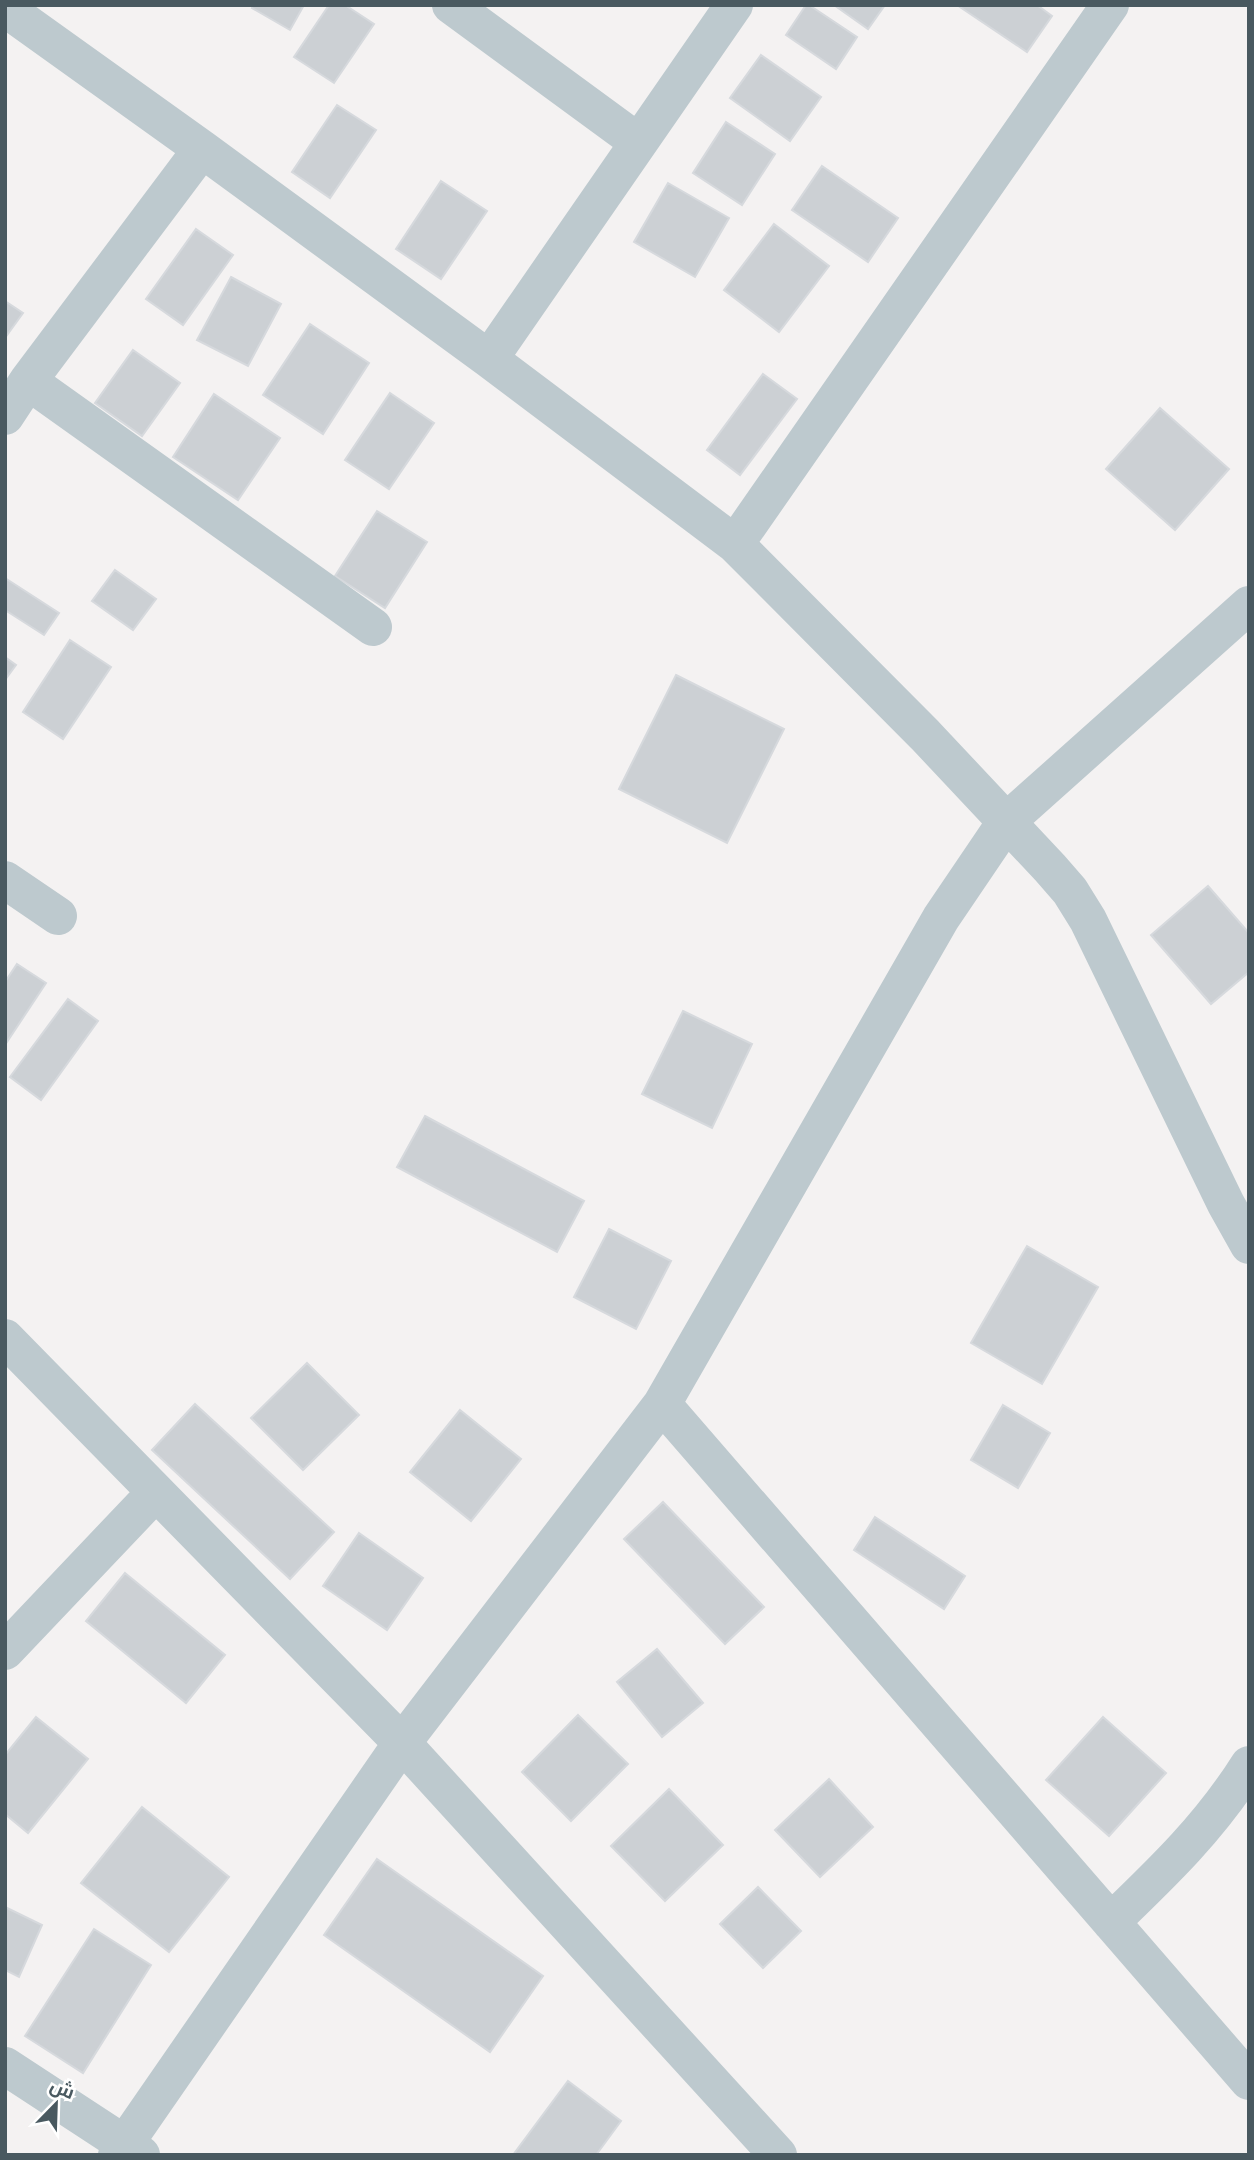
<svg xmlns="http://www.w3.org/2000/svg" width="1254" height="2160" viewBox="0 0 1254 2160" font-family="'Golos Text',Cairo,sans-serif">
<rect width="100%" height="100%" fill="#f4f2f2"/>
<!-- building -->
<path fill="#ccd0d4" stroke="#d6d9dd" stroke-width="2" d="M253,5H304L290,30L252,8Z
M329,5H345L374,24L334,83L294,57Z
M806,5H809L857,37L836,69L786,35Z
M834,5H885L868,29Z
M957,5H1037L1052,16L1027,52Z
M761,55L821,97L790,141L730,98Z
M337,105L376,130L330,198L292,172Z
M726,122L775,154L742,205L693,173Z
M822,166L898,218L868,262L792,210Z
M441,181L487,211L441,279L396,249Z
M668,183L729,218L695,277L634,242Z
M774,224L829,266L779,332L724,290Z
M196,229L233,255L183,325L146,299Z
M231,277L281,304L248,366L197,340Z
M5,301L23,313L5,338Z
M310,324L369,363L323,434L263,395Z
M133,350L180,383L142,436L95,403Z
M763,374L797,399L740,475L707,450Z
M390,393L434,423L389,489L345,460Z
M214,394L280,438L238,500L173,457Z
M1160,408L1229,469L1175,530L1106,469Z
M377,511L427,542L385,608L335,576Z
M115,570L156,599L133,630L92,601Z
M5,578L59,613L44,635L5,610Z
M70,640L111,667L63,739L23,712Z
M5,657L16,665L5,680Z
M676,675L784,729L727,843L619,789Z
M1208,886L1249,933V972L1211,1004L1151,935Z
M17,964L46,983L5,1045V982Z
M68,999L98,1021L41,1100L10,1077Z
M683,1011L752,1044L712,1128L642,1094Z
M425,1116L584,1201L557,1252L397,1167Z
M609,1229L671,1261L636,1329L574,1297Z
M1027,1246L1098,1287L1042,1384L971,1343Z
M307,1363L359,1415L303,1470L251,1418Z
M195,1404L334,1532L290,1579L152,1450Z
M1003,1405L1050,1433L1018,1488L971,1460Z
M460,1410L521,1459L471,1521L410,1472Z
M663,1502L764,1607L725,1644L624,1539Z
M875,1517L965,1576L944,1609L854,1550Z
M359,1533L423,1578L387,1630L323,1586Z
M125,1573L225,1655L186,1703L86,1621Z
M657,1649L703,1703L662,1737L617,1682Z
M578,1715L628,1764L571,1821L522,1772Z
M36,1717L88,1759L28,1833L5,1814V1755Z
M1103,1717L1166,1773L1109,1836L1046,1780Z
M829,1779L873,1827L820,1877L775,1830Z
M669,1789L723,1845L665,1901L611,1846Z
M142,1807L229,1877L169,1952L81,1883Z
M377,1859L543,1976L490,2052L324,1935Z
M758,1887L801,1931L763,1968L720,1924Z
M5,1907L42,1925L19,1977L5,1970Z
M94,1929L151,1965L83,2073L25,2036Z
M568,2081L621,2121L596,2155H513Z"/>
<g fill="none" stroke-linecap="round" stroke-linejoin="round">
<!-- minor -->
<path stroke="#bdc9ce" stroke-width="38" d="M451,5L638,142
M5,8L202,149L489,359L735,544L925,735L1050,868L1070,891L1088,920L1226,1204L1249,1245
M489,359L734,5
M28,381L373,627
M5,416L28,381L202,149
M735,544L1110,5
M5,880L58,916
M5,1338L402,1743L778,2155
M662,1404L1249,2081
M5,1651L156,1492
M1111,1922C1163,1872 1210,1827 1249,1765
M5,2066L141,2155
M117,2155L402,1743L662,1404L941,918L1006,822L1249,605"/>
</g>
<!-- border -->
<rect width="1254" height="2160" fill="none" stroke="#495960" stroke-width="14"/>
<!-- north arrow -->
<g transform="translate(56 2104) rotate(23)" stroke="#ffffff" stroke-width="5" paint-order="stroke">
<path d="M0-5L12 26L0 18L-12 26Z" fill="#495960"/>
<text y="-10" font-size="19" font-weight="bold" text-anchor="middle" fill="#495960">ش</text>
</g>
</svg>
